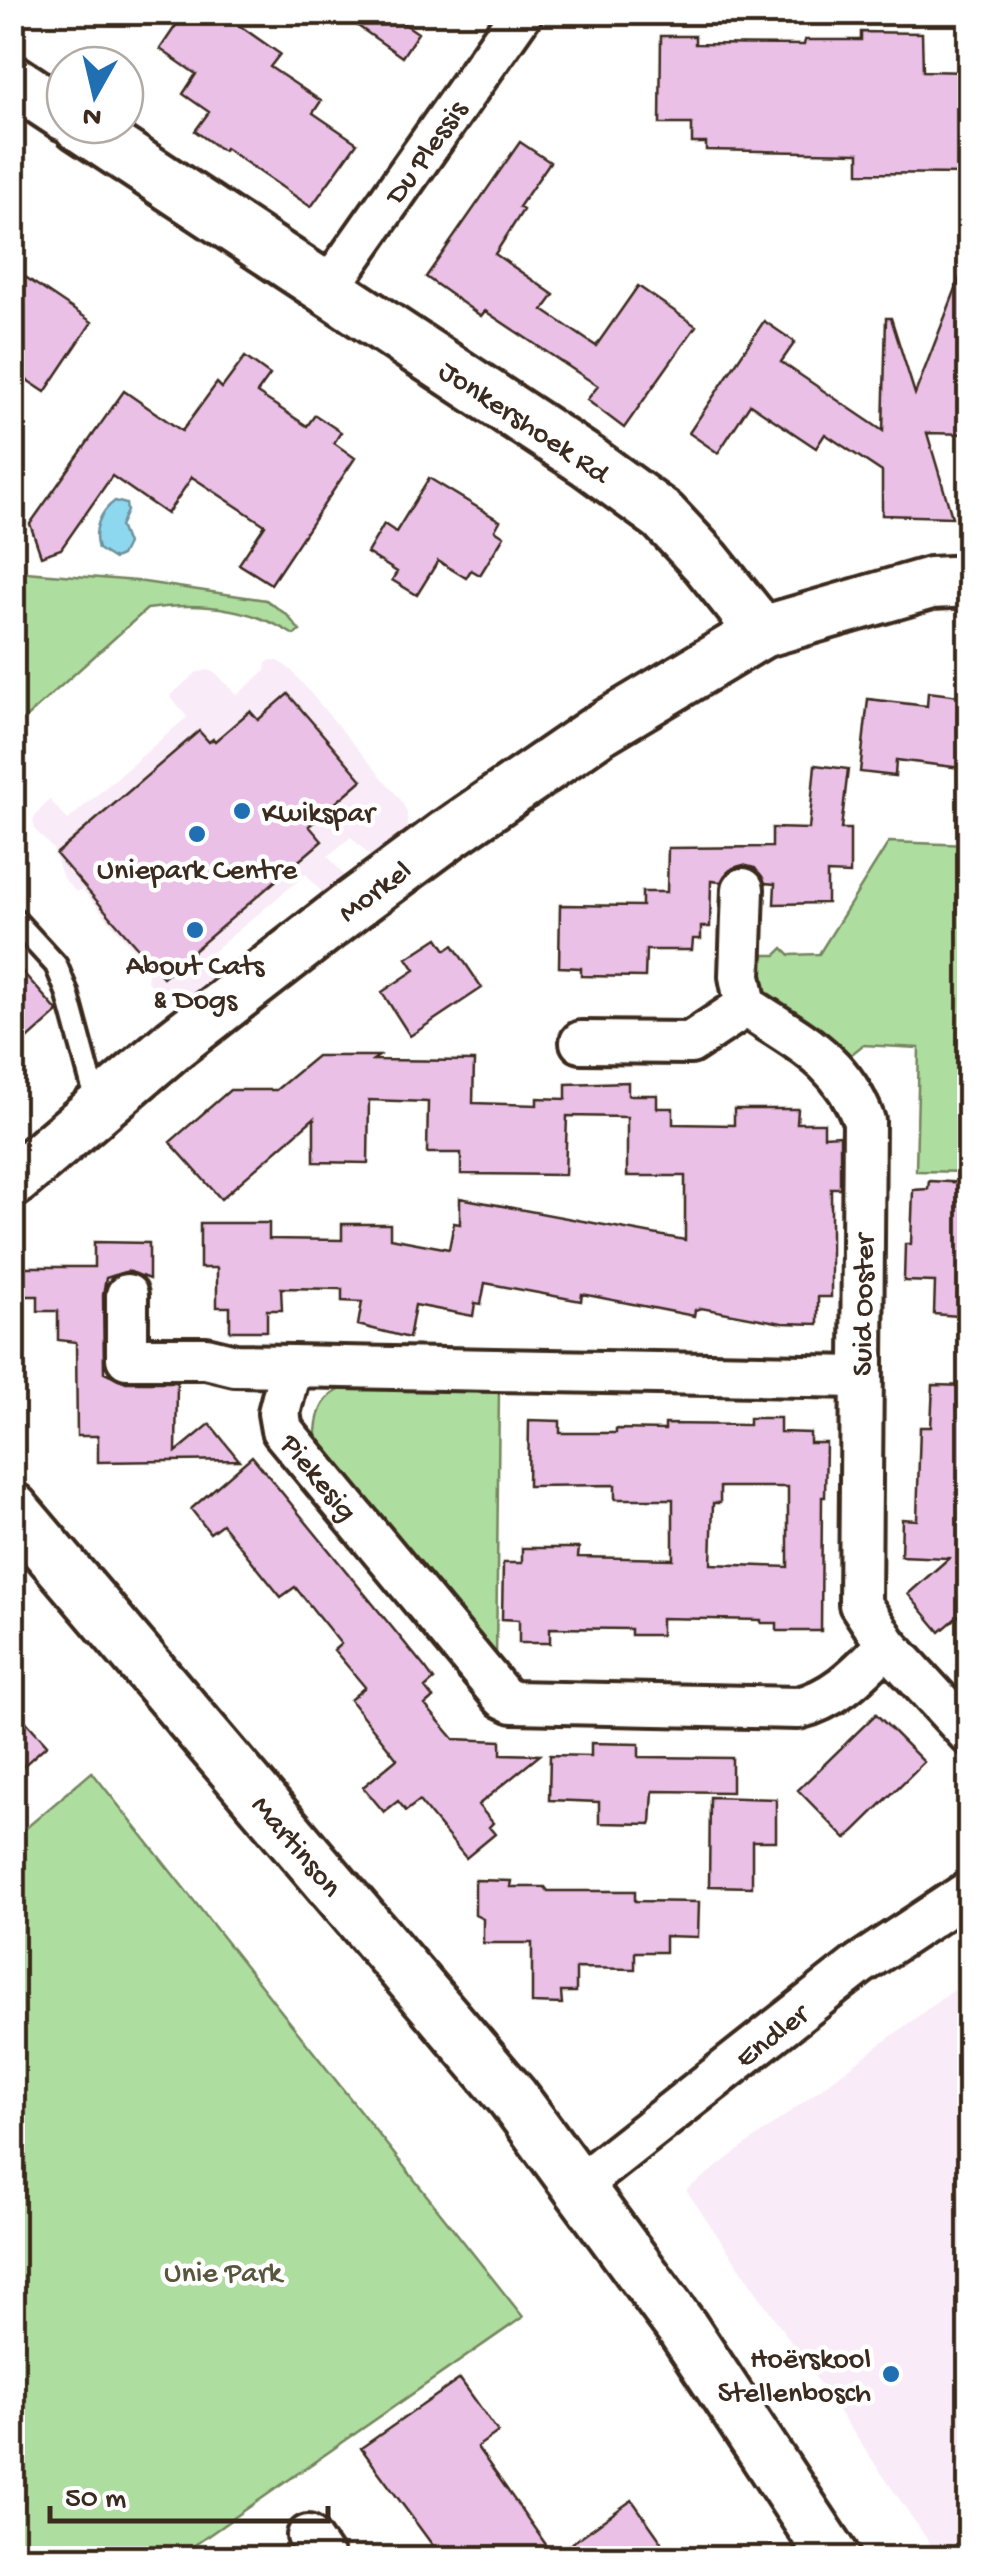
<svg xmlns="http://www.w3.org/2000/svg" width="982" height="2571" viewBox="0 0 982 2571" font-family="'Gochi Hand',sans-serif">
<rect width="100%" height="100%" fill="#fff"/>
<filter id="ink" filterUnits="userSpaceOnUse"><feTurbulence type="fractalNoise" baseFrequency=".01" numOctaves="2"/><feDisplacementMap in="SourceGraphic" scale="20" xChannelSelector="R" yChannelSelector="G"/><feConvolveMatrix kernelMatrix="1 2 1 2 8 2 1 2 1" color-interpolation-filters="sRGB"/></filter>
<g filter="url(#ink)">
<!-- built -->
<path fill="#f9ecf8" d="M271,660L279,661L291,670L401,800L407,813V829L403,840L383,856L371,857L351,837L328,856L346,878L325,896L306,874L199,963L214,981L201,999L180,1003L169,1001L159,996L147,981L149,968L82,889L76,892L63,878L53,849L35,830L33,819L49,799L68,820L187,717L170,696L197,672L209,670L217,674L237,695L265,671L266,663Z
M969,1978V2558H940L686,2190Z"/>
<!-- green -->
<path fill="#aede9f" stroke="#74845e" stroke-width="2.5" d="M13,571L137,581L266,600L287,615L300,631L294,635C251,607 198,602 147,609L13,729Z
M889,842L969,845V1172L916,1171L919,1048L863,1045L848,1057L758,987L760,955H776L783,948L790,955L819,954Z
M347,1387H499L496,1663L316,1444C315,1418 320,1395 347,1387Z
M92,1772L523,2317L176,2558H13V1839Z"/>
<!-- water -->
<path fill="#8ed8ef" stroke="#6d929b" stroke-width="2.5" d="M115,501L126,504L127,511L120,526L127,544L121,556L114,559L98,549C92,530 100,512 115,501Z"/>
<!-- building -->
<path fill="#ebc0e7" stroke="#3b2a1e" stroke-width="2.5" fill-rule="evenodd" d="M185,12H220L280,54L270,67L321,101L313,113L357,143L311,207L225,148L223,151L195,131L209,112L183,94L196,74L160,49Z
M338,12H387L418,33L402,57Z
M861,32L922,33L923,71L970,72V174L859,173V153L706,150V143H692V124H660L661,36H695V44L804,45L805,40H861Z
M520,142L550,162L519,207L523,210L495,254L554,295L543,310L596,346L638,286L696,326L624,428L587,400L598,386L485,311L481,316L426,277Z
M967,260L970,434L927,433L952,517L882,515V472L825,434L816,448L750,404L718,453L689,433L764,321L795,342L781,362L883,431L886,318H891L915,394Z
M12,268L92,322L45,392L12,370Z
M245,357L270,375L257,393L307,426L315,415L341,432L334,443L355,458L271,584L239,564L265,525L192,477L167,514L112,476L61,549L41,556L30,524L124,391L182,431L217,383L222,388Z
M429,478L500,521L495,530L504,536L480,575L471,570L466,578L438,561L417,595L392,580L397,572L367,553L384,524L396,532Z
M928,692L968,697L970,769L896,760L895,776L860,772L868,699L927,706Z
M288,694L362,780L309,826L322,841L163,977L56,854L199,731L209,742L213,739L215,741L250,711L258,720Z
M815,765L848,769L841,829H850V874L827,873V903L774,904L775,884L765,883L755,868L743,865L733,868L721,882L711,881L710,927H701V939H693L692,950H646L645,977L581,976V968L559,967L560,905L642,906V892H667L668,848L772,847V828L809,829Z
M438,938L446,950L453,945L482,988L410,1036L382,992L415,970L407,958Z
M12,960L58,1012L12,1053Z
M317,1056H379L373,1060L474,1061L473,1103L537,1105V1098L566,1099V1084L628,1082V1095H657V1108H673V1124L734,1125V1109H798L797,1123H824V1136L840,1135V1188H831V1297H818V1324L782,1323L701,1308L695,1310L694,1316L582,1294L581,1301L485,1283L481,1304L475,1303L473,1316L415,1305L409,1338L358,1325L362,1302L342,1301V1289L281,1288L282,1310H267V1331H230V1307H217V1268H200V1223H269V1239L342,1240V1224H390V1238L449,1249L454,1223L460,1224V1198L685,1240V1176H627V1117L567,1116L565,1175L461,1174V1153H427L428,1102L369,1100L368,1163L314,1162V1118L221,1199L170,1142L230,1090H276Z
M929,1181L970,1183V1317L934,1314L935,1282L904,1281L905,1244H911L913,1190L928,1189Z
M94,1242L149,1243V1279L128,1271L106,1278L103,1295L104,1372L126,1382H177L176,1452L210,1424L239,1460L98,1462V1436H77L76,1342L58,1340V1311H38V1296H20V1267H94Z
M933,1385L970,1386V1606L940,1632L908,1594L949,1558L901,1556L902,1519L917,1520L920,1427H931Z
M749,1418H780V1432L810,1433V1443H826L825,1497H822L821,1631H777V1623H761V1620L661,1618V1635H631V1629L550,1628V1643H519V1620L502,1619L503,1563H522V1548H579L578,1557L673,1559V1499H615V1485L528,1486L529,1420L560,1421V1433H616V1429L665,1430V1424L749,1425ZM720,1487H788V1567L711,1564L713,1503H720Z
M252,1456L426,1669L434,1680L425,1688L433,1698L425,1705L454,1739L501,1741V1754L540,1755L478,1805L493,1823L489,1827L495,1834L466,1858L419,1801L406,1811L398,1801L384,1812L363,1787L397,1759L350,1700L365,1687L334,1650L341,1644L295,1587L281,1597L222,1524L210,1533L191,1509Z
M12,1706L47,1745L12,1776Z
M876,1714L924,1762L846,1839L798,1790Z
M591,1743L639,1744V1757L732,1758V1792L653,1791L651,1824L599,1823V1802L549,1800L550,1755L591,1756Z
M710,1797L776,1799V1841H752V1887L709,1886Z
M475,1880L511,1881L510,1887H545L548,1891H635V1901L699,1902L698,1937L665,1936V1952H635V1969L576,1968V1992H561L562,2004L532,2003V1943H483V1919L475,1915Z
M460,2379L498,2432L477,2447L554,2556L632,2500L663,2544L643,2558H442L361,2448Z"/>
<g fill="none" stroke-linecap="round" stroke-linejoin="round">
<defs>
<path id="service" d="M12,917L56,965L67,992L98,1107"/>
<g id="minor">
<path id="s1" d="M327,290L522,12"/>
<path d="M743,889L740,976L746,1006C798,1041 841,1059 864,1121L860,1604L887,1645L970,1735"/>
<path d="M581,1042L690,1043L746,1006"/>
<path d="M127,1295V1358H206L235,1365L291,1366"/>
<path id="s2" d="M860,1377L291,1366L279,1413L282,1430L503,1697L513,1702L798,1708C836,1699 860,1672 887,1645"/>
<path id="s3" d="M578,2186L860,1964L970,1891"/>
<path d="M308,2536L323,2558"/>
</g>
<g id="tertiary">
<path d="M12,80L65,115"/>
<path id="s4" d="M79,125L589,462L663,516L706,562L762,632"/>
<path id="s5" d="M12,1182L174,1044L354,904L447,835L599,730L762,632L931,583L970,581"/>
<path id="s6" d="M12,1508L513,2098L683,2329L834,2558"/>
</g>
</defs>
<!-- service casing -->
<use href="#service" stroke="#3b2a1e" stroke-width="28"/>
<!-- minor casing -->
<use href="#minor" stroke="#3b2a1e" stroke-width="48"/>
<!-- tertiary casing -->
<use href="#tertiary" stroke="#3b2a1e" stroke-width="58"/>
<!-- service -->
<use href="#service" stroke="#fff" stroke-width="20"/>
<!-- minor -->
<use href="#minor" stroke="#fff" stroke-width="40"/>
<!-- tertiary -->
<use href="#tertiary" stroke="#fff" stroke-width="50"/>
</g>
</g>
<!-- markers -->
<g fill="#1f6fb2" stroke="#fff" stroke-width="4">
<circle cx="242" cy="811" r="10"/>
<circle cx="197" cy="834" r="10"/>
<circle cx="195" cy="930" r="10"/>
<circle cx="891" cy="2374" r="10"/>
</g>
<g text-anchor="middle" stroke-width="9" stroke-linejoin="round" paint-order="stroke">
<!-- street labels -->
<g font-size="30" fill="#3b2a1e" stroke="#fff">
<text dy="10" stroke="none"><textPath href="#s1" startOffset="170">Du Plessis</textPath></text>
<text dy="10" stroke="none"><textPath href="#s4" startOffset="535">Jonkershoek Rd</textPath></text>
<text dy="10" stroke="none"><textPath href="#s5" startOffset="465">Morkel</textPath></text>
<text transform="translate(861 1305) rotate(-89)" y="10">Suid Ooster</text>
<text dy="10" stroke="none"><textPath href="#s2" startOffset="695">Piekesig</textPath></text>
<text dy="10" stroke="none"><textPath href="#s6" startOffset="442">Martinson</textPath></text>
<text dy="10" stroke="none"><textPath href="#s3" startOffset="245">Endler</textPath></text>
</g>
<!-- poi labels -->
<g font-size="30" fill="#3b2a1e" stroke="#fff">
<text x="262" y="821" text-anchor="start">Kwikspar</text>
<text x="197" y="878">Uniepark Centre</text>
<text x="195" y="974">About Cats<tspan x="195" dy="34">&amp; Dogs</tspan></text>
<text x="871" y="2367" text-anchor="end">Hoërskool<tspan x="871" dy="34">Stellenbosch</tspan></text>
</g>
<!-- park labels -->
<g font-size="30" fill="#58573e" stroke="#fff">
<text x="223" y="2281">Unie Park</text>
</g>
</g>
<!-- margin -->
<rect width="982" height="2571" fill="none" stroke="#fff" stroke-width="50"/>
<rect x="25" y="25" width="932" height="2521" fill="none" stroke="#3b2a1e" stroke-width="4" filter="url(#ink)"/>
<!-- north arrow -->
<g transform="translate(95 95) rotate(188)"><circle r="48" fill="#ffffff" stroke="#b1aaa5" stroke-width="2.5"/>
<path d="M0-8L18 38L0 25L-18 38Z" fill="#1f6fb2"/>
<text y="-15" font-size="28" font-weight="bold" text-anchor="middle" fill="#3b2a1e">N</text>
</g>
<!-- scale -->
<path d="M50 2506v15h278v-15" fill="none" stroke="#3b2a1e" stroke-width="5"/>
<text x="65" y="2506" font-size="30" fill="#3b2a1e" stroke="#ffffff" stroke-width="8" paint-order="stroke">50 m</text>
</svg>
